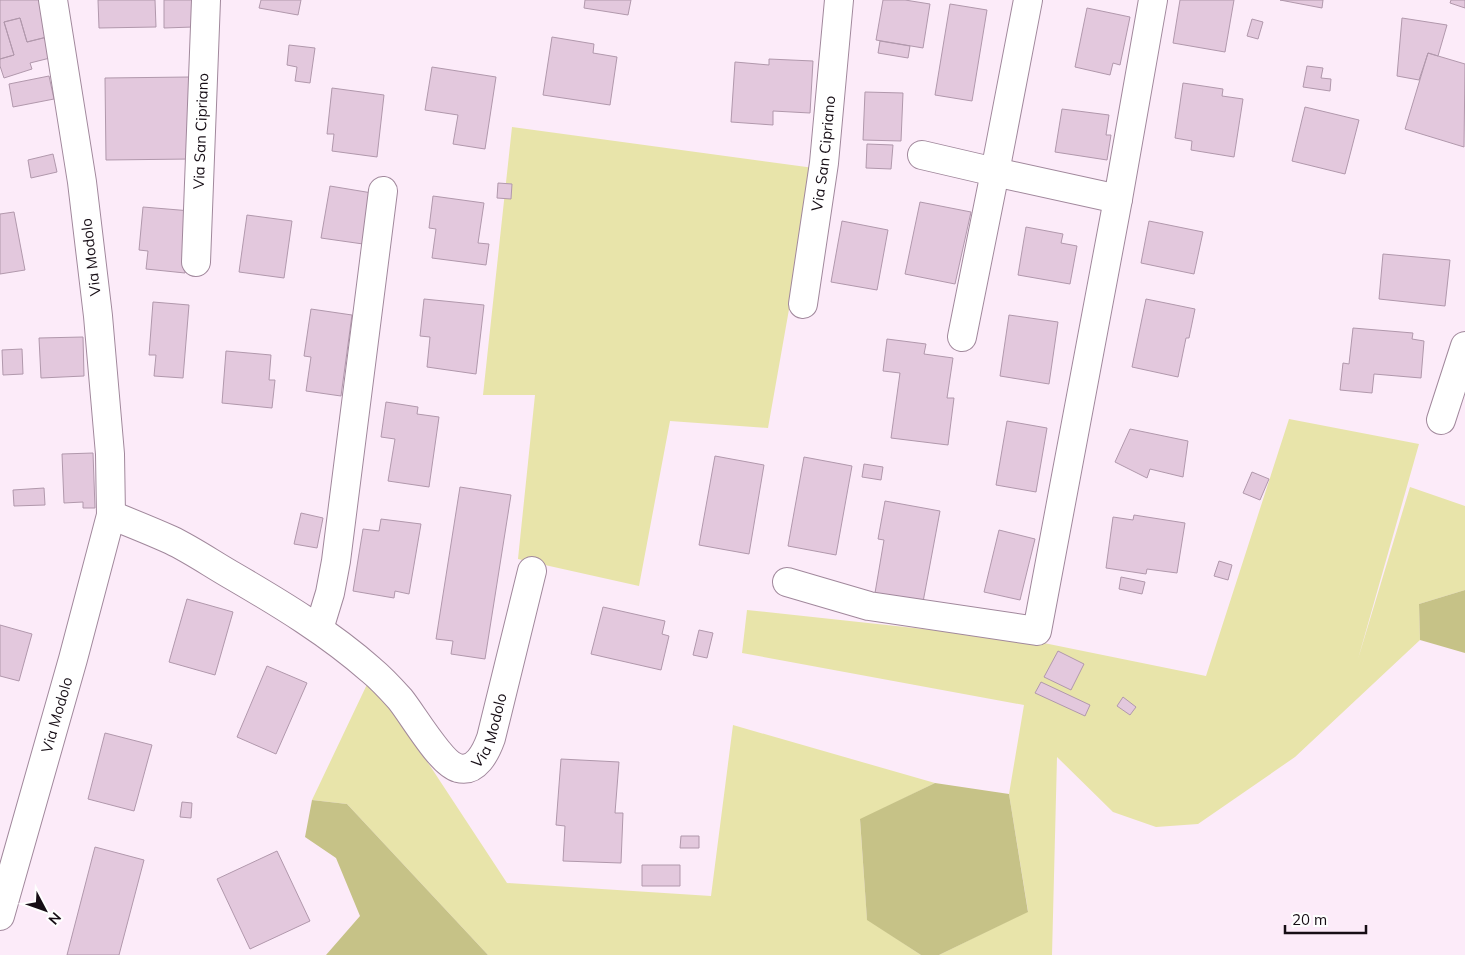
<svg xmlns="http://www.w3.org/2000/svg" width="1465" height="955" viewBox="0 0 1465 955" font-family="Mulish,sans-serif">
<rect width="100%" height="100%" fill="#fcebf9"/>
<!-- green -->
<path fill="#e8e4aa" d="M512,127L814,168L768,428L670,421L639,586L518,559L535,395H483Z
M1289,419L1419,444L1358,659L1410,487L1465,506V590L1419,604L1420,640L1295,757L1198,824L1156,827L1113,812L1057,757L1052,955H939L1028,911L1009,794L1024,705L742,653L747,610L1034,641L1206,676Z
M371,676L507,883L711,896L733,725L935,783L860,820L867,919L921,955H488L347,804L312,800Z"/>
<!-- forest -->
<path fill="#c6c287" d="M1465,590V653L1420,640L1419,604Z
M935,783L1009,794L1028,912L939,955H921L867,920L860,819Z
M312,800L347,804L488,955H326L360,916L336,858L305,837Z"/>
<!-- building -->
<path fill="#e3c8dd" stroke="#b198ac" d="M0,0H45L55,35L27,42L20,18L4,22L14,55L0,59Z
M98,0H155L156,27L99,28Z
M164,0H193V27L164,28Z
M261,0H301L298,15L259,8Z
M585,0H631L628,15L584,8Z
M883,0H905L930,4L923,48L876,40Z
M1180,0H1234L1225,52L1173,43Z
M1280,0H1323L1322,8Z
M1451,0H1465V8L1450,3Z
M950,4L987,10L972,101L935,95Z
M1087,8L1130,17L1120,65L1113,63L1110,75L1075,67Z
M20,18L27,42L55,35L58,56L30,63L32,69L4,78L0,66V59L14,55L4,22Z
M1402,18L1447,25L1438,56L1428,53L1419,80L1397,76Z
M1252,19L1263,22L1258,39L1247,36Z
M552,37L594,44L593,53L617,57L610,105L543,95Z
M880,41L910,46L908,58L878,53Z
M289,45L315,48L310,83L295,81L297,67L287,65Z
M1428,53L1465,64L1464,147L1405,129Z
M769,59L813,61L810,113L773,111V125L731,122L735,62L769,65Z
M1307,66L1323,68L1321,78L1331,79L1330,91L1303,87Z
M432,67L496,77L485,149L453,144L458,115L425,110Z
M49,76L54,99L13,107L9,84Z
M190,77L191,159L106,160L105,78Z
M1183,83L1223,89L1222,96L1243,99L1234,157L1191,150L1192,141L1175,138Z
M332,88L384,95L377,157L332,151L334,134H327Z
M865,92L903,93L901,141L863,140Z
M1305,107L1359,120L1345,174L1292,161Z
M1062,109L1109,115L1106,135H1111L1107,160L1055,152Z
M867,144L893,145L891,169L866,168Z
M53,154L57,172L31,178L28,160Z
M498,183L512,184L511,199L497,198Z
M330,186L372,193L363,244L321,238Z
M433,196L484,203L478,243L489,244L486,265L432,258L436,229L429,228Z
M920,202L971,212L955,284L905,274Z
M143,207L191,211L185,273L146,269L148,251L139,250Z
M14,212L25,270L0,274V214Z
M247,215L292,221L284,278L239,272Z
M842,221L888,230L877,290L831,282Z
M1149,221L1203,232L1194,274L1141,263Z
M1026,227L1063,234L1061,243L1077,246L1070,284L1018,275Z
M1383,254L1450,260L1445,306L1379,299Z
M424,299L484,305L476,374L427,367L430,337L420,336Z
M1146,299L1195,309L1189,338H1186L1178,377L1132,367Z
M153,302L189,305L183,378L154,376L156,355H149Z
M311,309L352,315L341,396L306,391L311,357L304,356Z
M1009,315L1058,322L1049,384L1000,376Z
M1353,328L1413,333L1412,339L1424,341L1421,378L1374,374L1372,393L1340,390L1343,363L1349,364Z
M83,337L84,376L41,378L39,338Z
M887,339L926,344L924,354L953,358L947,398H954L948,445L891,438L900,373L883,371Z
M22,349L23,374L3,375L2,350Z
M226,351L271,355L269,380H275L272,408L222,403Z
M386,402L418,407L417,414L439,417L429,487L388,481L395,439L381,437Z
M1007,421L1047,428L1036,492L996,485Z
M1130,429L1188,441L1183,477L1150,469L1147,478L1115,462Z
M93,453L95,508H83V502L64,503L62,454Z
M715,456L764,465L749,554L699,545Z
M804,457L852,466L836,555L788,546Z
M864,464L883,467L881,480L862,477Z
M1252,472L1269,479L1260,500L1243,493Z
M460,487L511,495L485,659L451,654L453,641L436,639Z
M44,488L45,505L14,506L13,490Z
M885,501L940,511L923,602L875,593L884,540L878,539Z
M301,513L323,518L317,548L294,544Z
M1134,515L1185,523L1177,573L1147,569L1146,574L1106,568L1113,517L1133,520Z
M381,519L421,524L409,594L395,591L394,598L353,591L363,529L379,531Z
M999,530L1035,539L1020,600L984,592Z
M1219,561L1232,565L1228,580L1214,576Z
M1121,577L1145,582L1142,594L1119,589Z
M187,599L233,612L215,675L169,662Z
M603,607L665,621L662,634L669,636L661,670L591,654Z
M0,625L32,634L19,681L0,676Z
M699,630L713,633L707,658L693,655Z
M1058,651L1084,664L1071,690L1044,677Z
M267,666L307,683L276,754L237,737Z
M1041,682L1090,705L1085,716L1035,693Z
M1123,697L1136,707L1130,715L1117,706Z
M105,733L152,745L134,811L88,799Z
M561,759L619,762L615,813H623L621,863L563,861L565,826L556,825Z
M182,802L192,803L191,818L180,817Z
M681,836H699V848H680Z
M95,847L144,860L119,955H67Z
M277,851L310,921L250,949L217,879Z
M642,865H680V886H642Z"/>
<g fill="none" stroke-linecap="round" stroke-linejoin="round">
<defs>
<g id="minor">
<path d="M1028,0L995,172L1118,199"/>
<path d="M922,155L995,172L962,337"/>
<path id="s1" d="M196,262L206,0"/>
<path id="s2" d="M803,304L824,163L839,0"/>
<path d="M1441,420L1465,346"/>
<path id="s3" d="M111,515C131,523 151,531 171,540C192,550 212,564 233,576C281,604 329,633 371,670C382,679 391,689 400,699C413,715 441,764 458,768C476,773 486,752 491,738L532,571"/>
<path d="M787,582L869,606L1037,631L1118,199L1153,0"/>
<path d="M319,629L330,593L336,561L383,191"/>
<path id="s4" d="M0,916L73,659L111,515L110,454L98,316L82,182L53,0"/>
</g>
</defs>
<!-- minor casing -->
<use href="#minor" stroke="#a1889c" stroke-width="30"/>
<!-- minor -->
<use href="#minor" stroke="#fff" stroke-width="28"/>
</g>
<g text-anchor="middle" stroke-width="4.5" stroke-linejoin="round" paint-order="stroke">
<!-- street labels -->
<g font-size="15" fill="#160d15" stroke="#fefefe">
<text dy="5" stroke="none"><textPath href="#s1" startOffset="131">Via San Cipriano</textPath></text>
<text dy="5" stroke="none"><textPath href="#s2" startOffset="152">Via San Cipriano</textPath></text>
<text transform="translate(91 257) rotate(-97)" y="5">Via Modolo</text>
<text dy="5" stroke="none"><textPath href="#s4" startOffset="209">Via Modolo</textPath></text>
<text dy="5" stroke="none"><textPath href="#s3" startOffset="492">Via Modolo</textPath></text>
</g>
</g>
<!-- north arrow -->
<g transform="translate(45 910) rotate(131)" stroke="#fefefe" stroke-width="4" paint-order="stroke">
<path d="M0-4L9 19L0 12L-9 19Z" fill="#160d15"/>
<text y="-8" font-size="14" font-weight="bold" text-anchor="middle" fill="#160d15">N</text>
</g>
<!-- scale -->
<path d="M1285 925v8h81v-8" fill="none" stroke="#160d15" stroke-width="2.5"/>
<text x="1292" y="925" font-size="15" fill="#160d15" stroke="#fefefe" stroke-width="4" paint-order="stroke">20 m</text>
</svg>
